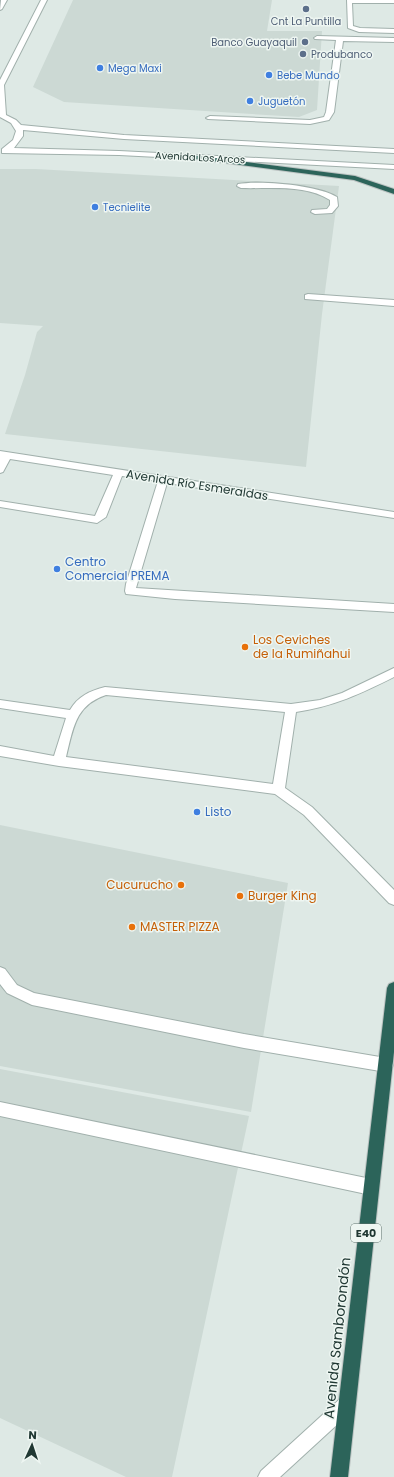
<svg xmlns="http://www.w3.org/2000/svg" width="394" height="1477" viewBox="0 0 394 1477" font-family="Poppins,sans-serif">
<rect width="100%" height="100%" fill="#dee9e5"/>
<!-- built -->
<path fill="#ccd9d4" d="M73,0H272L267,31H322L317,110L299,117L64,102L33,87Z
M0,169H36L339,186L322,314L306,467L5,434L25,375L37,332L43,326L0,323Z
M0,825L288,883L251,1112L0,1066Z
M0,1069L249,1116L172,1477H126L0,1418Z"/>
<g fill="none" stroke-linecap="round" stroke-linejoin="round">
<defs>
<path id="minor" d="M1,0H7L2,9L0,10Z
M41,0H47L4,85L6,115L16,120L21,125L124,135L394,149V153L124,139L23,130V136L14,148L119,151L394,165V169L119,155L2,153V149L13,140L16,131L11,123L0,117V80Z
M347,0H394V3H352L353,26L360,28L394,29V33L359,32L348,28Z
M317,36L394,38V42L343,41L334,112L329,120L310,124L208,119L206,118L210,116L310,120L324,117L326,112L336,40L315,39L314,38Z
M238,184C260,180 318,185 337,197L338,206L332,213L315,214L311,212L312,210L327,209L330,205V200C305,184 269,189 241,188L237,186Z
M308,294L394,300V306L305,299V295Z
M0,451L394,512V518L167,483L136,588L394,604V612L175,599L126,594L125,591L126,584L158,481L122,476L106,517L97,523L0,507V501L95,516L113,475L10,459L3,472L0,473Z
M394,668V677C360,694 335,706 296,712L285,788L312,807L394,890V905L389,903L304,815L275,794L59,766L0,756V746L54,756L66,718L0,708V700L70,710C78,696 90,691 105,687L291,704L320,700L342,693ZM106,695L285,712L273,784L66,757C73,729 75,705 106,695Z
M0,967L5,969L17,985L34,993L244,1034L386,1058L391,1060L393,1065L391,1070L386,1072L244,1048L32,1005L7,993L0,984Z
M0,1102L371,1179L377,1182L379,1187L377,1192L371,1195L0,1116Z
M347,1395L353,1398L356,1404L353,1410L280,1477H258L261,1471L341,1398Z"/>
<path id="highway" d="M192,155L355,176L394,189V194L354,180L195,159H192Z
M394,982V1052L348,1477H330L387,988L389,984Z"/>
</defs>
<!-- minor casing -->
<use href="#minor" stroke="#a1b0ac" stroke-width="2"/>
<!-- highway casing -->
<use href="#highway" stroke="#bcc3c2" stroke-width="2"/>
<!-- minor -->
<use href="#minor" fill="#fff" fill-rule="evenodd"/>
<!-- highway -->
<use href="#highway" fill="#2c645a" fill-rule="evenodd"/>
</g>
<!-- markers -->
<g fill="#5c6f8a" stroke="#eef6f2" stroke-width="1.5">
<circle cx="306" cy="9" r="4"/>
<circle cx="305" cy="42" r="4"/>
<circle cx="303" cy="54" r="4"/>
</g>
<g fill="#3f7fe0" stroke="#eef6f2" stroke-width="1.5">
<circle cx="100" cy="68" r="4"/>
<circle cx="269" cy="75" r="4"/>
<circle cx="250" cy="101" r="4"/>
<circle cx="95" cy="207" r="4"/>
<circle cx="57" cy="569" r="4"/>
<circle cx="197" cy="812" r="4"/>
</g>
<g fill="#e8710a" stroke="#eef6f2" stroke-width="1.5">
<circle cx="245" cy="647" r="4"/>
<circle cx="181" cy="885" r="4"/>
<circle cx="240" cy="896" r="4"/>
<circle cx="132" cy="927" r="4"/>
</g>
<g text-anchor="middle" stroke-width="3" stroke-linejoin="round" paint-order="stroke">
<!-- far-service labels -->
<g font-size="10" fill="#4e5e75" stroke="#eef6f2">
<text x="306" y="25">Cnt La Puntilla</text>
<text x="297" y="46" text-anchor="end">Banco Guayaquil</text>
<text x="311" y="58" text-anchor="start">Produbanco</text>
</g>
<!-- far-shop labels -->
<g font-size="10" fill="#366cbe" stroke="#eef6f2" text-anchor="start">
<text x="108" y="72">Mega Maxi</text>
<text x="277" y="79">Bebe Mundo</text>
<text x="258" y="105">Juguetón</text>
<text x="103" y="211">Tecnielite</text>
</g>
<!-- far-street labels -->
<g font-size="10" fill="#203833" stroke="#eef6f2">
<text transform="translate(200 157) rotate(3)" y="4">Avenida Los Arcos</text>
</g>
<!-- shield labels -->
<rect fill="#eef6f2" stroke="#5e716c" stroke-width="1" x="351" y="1224" width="30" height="18" rx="3"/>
<g font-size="11" font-weight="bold" fill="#203833">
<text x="366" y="1237">E40</text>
</g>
<!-- street labels -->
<g font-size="12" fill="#203833" stroke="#eef6f2">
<text transform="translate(197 485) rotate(9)" y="4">Avenida Río Esmeraldas</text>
</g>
<!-- shop labels -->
<g font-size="12" fill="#366cbe" stroke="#eef6f2" text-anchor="start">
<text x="65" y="566">Centro<tspan x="65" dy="14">Comercial PREMA</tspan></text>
<text x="205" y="816">Listo</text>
</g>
<!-- food labels -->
<g font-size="12" fill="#c56008" stroke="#eef6f2" text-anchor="start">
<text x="253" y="644">Los Ceviches<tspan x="253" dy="14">de la Rumiñahui</tspan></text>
<text x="173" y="889" text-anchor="end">Cucurucho</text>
<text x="248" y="900">Burger King</text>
<text x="140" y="931">MASTER PIZZA</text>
</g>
<!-- near-street labels -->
<g font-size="14" fill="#203833" stroke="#eef6f2">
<text transform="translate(337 1338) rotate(-84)" y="5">Avenida Samborondón</text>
</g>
</g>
<!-- north arrow -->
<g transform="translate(32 1445) rotate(3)" stroke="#eef6f2" stroke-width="3" paint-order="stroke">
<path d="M0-3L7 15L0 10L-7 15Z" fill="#203833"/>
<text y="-6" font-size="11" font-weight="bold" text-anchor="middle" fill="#203833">N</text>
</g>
</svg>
